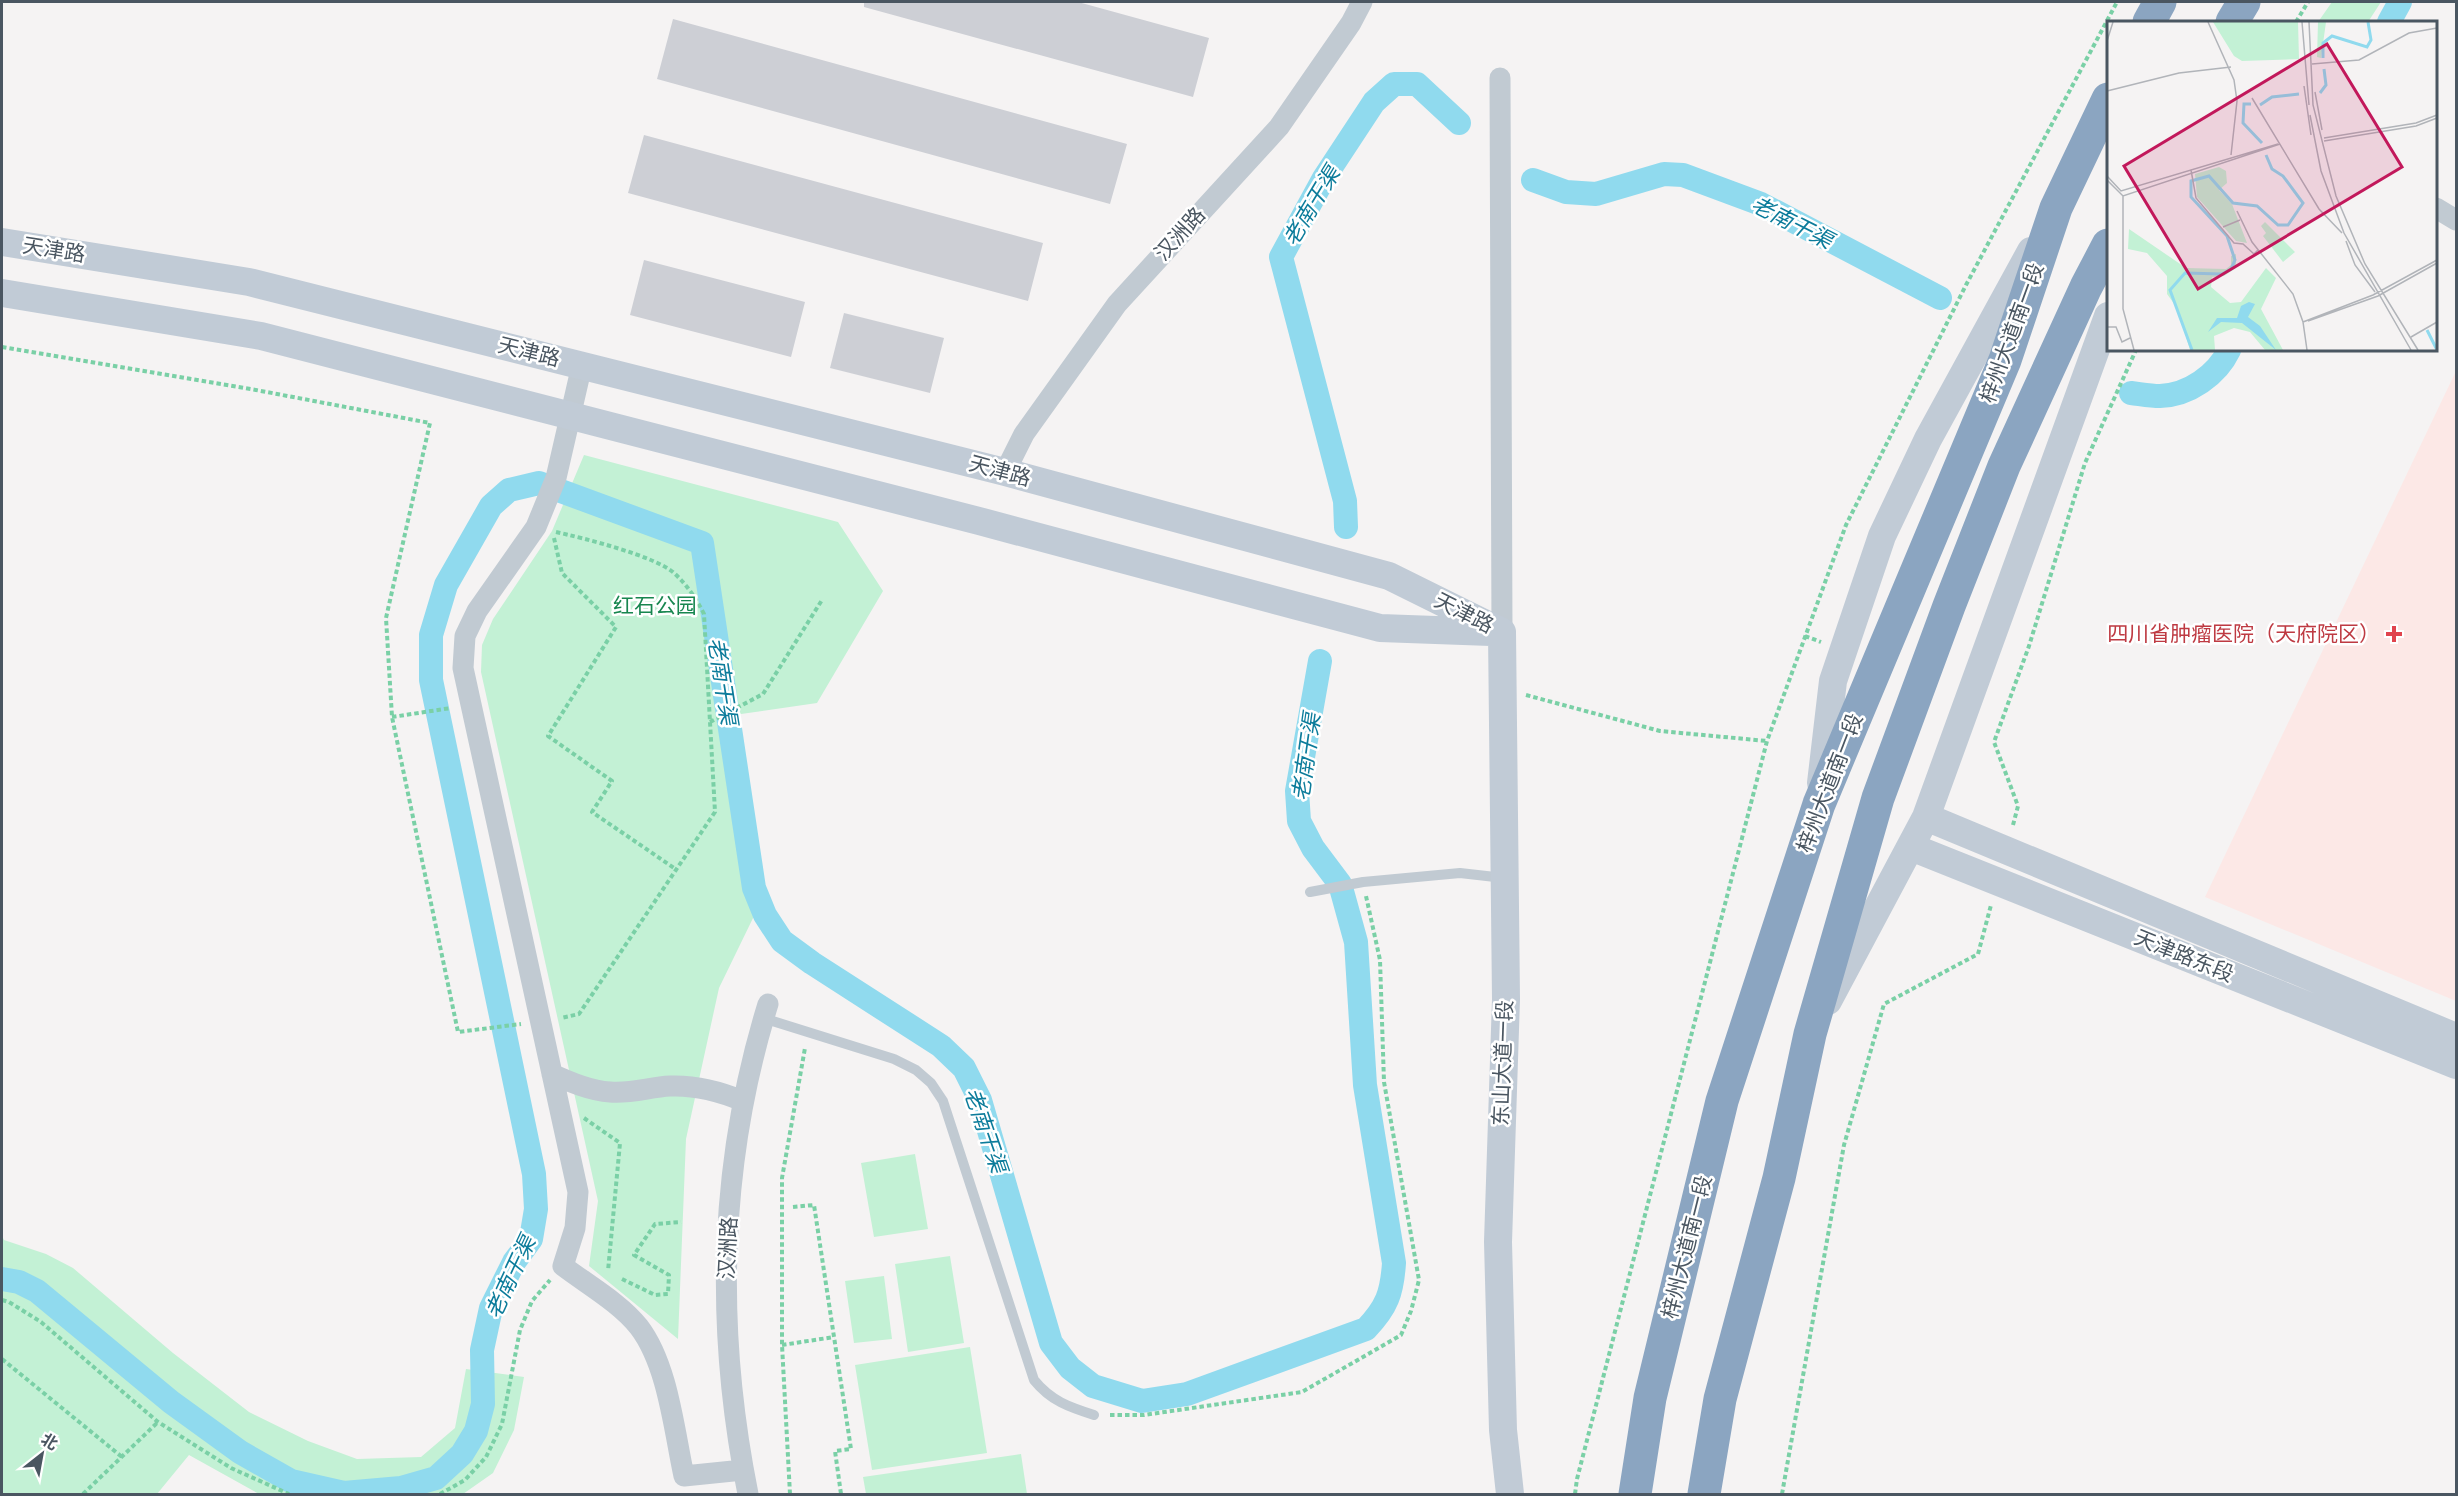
<svg xmlns="http://www.w3.org/2000/svg" width="2458" height="1496" viewBox="0 0 2458 1496" font-family="'Open Sans','Noto Sans SC',sans-serif">
<rect width="100%" height="100%" fill="#f5f3f3"/>
<!-- medical -->
<path fill="#fce8e6" d="M2456,371V1001L2205,897Z"/>
<!-- green -->
<path fill="#c3f1d5" d="M2332,2H2381L2368,22H2318Z
M584,455L838,522L883,591L817,703L720,717L754,916L719,988L686,1139L678,1339L589,1266L598,1201L481,672L482,645L493,619L552,531Z
M915,1154L928,1229L874,1237L861,1163Z
M2,1236L4,1240L46,1254L73,1268L173,1353L249,1412L308,1441L357,1459L421,1457L455,1428L466,1369L524,1377L514,1430L493,1473L463,1494H259L189,1455L157,1494H2Z
M950,1256L964,1343L908,1352L895,1264Z
M884,1276L892,1339L854,1343L845,1281Z
M970,1347L987,1453L872,1470L855,1365Z
M1021,1454L1027,1494H866L863,1477Z"/>
<g fill="none" stroke-linecap="round" stroke-linejoin="round">
<!-- canal -->
<path stroke="#90daee" stroke-width="24" d="M2389,22L2400,2
M1533,180L1566,192L1596,194L1664,174L1683,175L1761,204L1940,298
M2131,393C2140,394 2150,396 2160,396C2189,395 2217,375 2229,350
M1346,527L1345,501L1281,257L1324,178L1374,102L1394,84H1417L1459,123
M2,1279L19,1282L37,1291L171,1402L240,1452L291,1481L344,1493L401,1488L436,1478L462,1454L476,1431L483,1404L482,1350L491,1308L514,1262L531,1239L536,1209L534,1174L431,680V635L446,585L491,506L509,490L539,483L702,543L754,888L765,915L782,941L812,963L941,1046L964,1068L980,1100L1051,1343L1070,1368L1093,1386L1142,1401L1187,1394L1366,1329C1387,1307 1392,1293 1394,1263L1365,1085L1356,942L1340,884L1313,848L1299,821L1297,791L1320,661"/>
</g>
<!-- building -->
<path fill="#cdcfd5" d="M864,2H1078L1209,38L1193,97L864,7Z
M673,19L1127,144L1110,204L657,79Z
M644,135L1043,243L1028,301L628,193Z
M644,260L805,302L791,357L630,315Z
M844,313L944,338L930,393L830,368Z"/>
<g fill="none" stroke-linecap="round" stroke-linejoin="round">
<!-- path -->
<path stroke="#7ad0a6" stroke-width="4" stroke-dasharray="4.5 3" stroke-linecap="butt" d="M2296,22L2308,2
M2,347L256,390L430,423L386,618L392,717L458,1032L521,1024
M556,532C583,538 655,556 674,573C687,585 696,598 704,614L715,812L579,1014L561,1018
M554,538L562,573L616,627L548,736L612,781L592,812L677,870
M1805,636L1821,642
M1526,695L1660,731L1767,741
M392,717L451,708
M710,722L763,694L822,600
M2013,825L2018,806L1994,742L2029,646L2085,463L2136,350
M584,1118L620,1143L608,1271
M793,1207L814,1205L851,1449L835,1451L841,1494
M622,1279L655,1295L668,1294L669,1275L634,1255L655,1224L681,1222
M2,1300L9,1302L41,1322L158,1422L231,1468L289,1494
M782,1345L834,1337
M2,1359L122,1457
M1110,1415H1144L1302,1392L1401,1335L1411,1311L1419,1280L1384,1082L1380,960L1366,896
M83,1494L158,1422
M440,1494L465,1480L486,1457L502,1424L520,1330L532,1301L550,1280
M790,1494L782,1345V1178L805,1048
M1575,1494L1577,1479L1767,741L1846,525L1966,285L2117,2
M1782,1494L1844,1145L1884,1004L1978,954L1991,905"/>
<!-- lane -->
<path stroke="#c1cad2" stroke-width="10" d="M1310,892L1363,882L1460,873L1504,878
M763,1018L894,1059L916,1070L931,1083L943,1101L1034,1380C1051,1401 1069,1407 1094,1415"/>
<!-- street -->
<path stroke="#c1cad2" stroke-width="21" d="M1500,78L1502,632
M2436,208L2456,220
M582,365L556,478L536,527L477,611L465,636L463,668L578,1192L575,1228L563,1266C588,1285 620,1303 639,1327C668,1365 674,1430 684,1476L743,1470
M1005,472L1024,434L1117,304L1279,127L1351,23L1362,2
M552,1074C570,1082 591,1091 610,1092C631,1094 650,1087 670,1086C696,1085 719,1091 743,1101
M748,1494C715,1329 718,1166 768,1004"/>
<!-- secondary -->
<path stroke="#c1cbd6" stroke-width="28" d="M2,242L249,282L1005,472L1389,576L1502,632
M2,293L261,336L979,521L1380,628L1491,632
M1502,632L1506,999L1498,1242L1503,1430L1510,1494
M1821,783L1833,681L1882,536L1928,439L2031,251
M1926,817L2456,1037
M1911,847L2456,1065
M1828,1001L1926,817L2108,316"/>
<!-- highway -->
<path stroke="#8ba5c1" stroke-width="33" d="M2149,22L2160,2
M2232,22L2244,2
M1635,1494L1650,1398L1722,1101L1819,804L2005,360L2056,208L2108,99
M1704,1494L1720,1399L1779,1178L1810,1034L1878,798L1949,606L2004,466L2086,287L2108,245"/>
</g>
<!-- markers -->
<path fill="#e0444e" stroke="#fff" stroke-width="2" d="M2391 625h6v6h6v6h-6v6h-6v-6h-6v-6h6z"/>
<g text-anchor="middle" stroke-width="5" stroke-linejoin="round" paint-order="stroke">
<!-- street labels -->
<g font-size="21" fill="#4a5661" stroke="#fff">
<text transform="translate(1180 234) rotate(-48)" y="7">汉洲路</text>
<text transform="translate(54 250) rotate(9)" y="7">天津路</text>
<text transform="translate(2012 333) rotate(-70)" y="7">梓州大道南一段</text>
<text transform="translate(529 352) rotate(14)" y="7">天津路</text>
<text transform="translate(1000 471) rotate(15)" y="7">天津路</text>
<text transform="translate(1464 613) rotate(27)" y="7">天津路</text>
<text transform="translate(1830 783) rotate(-69)" y="7">梓州大道南一段</text>
<text transform="translate(2184 956) rotate(22)" y="7">天津路东段</text>
<text transform="translate(1503 1063) rotate(-88)" y="7">东山大道一段</text>
<text transform="translate(1687 1247) rotate(-76)" y="7">梓州大道南一段</text>
<text transform="translate(728 1248) rotate(-87)" y="7">汉洲路</text>
</g>
<!-- park labels -->
<g font-size="21" fill="#17864f" stroke="#fff">
<text x="655" y="613">红石公园</text>
</g>
<!-- health labels -->
<g font-size="21" fill="#be3a42" stroke="#fff" text-anchor="end">
<text x="2380" y="641">四川省肿瘤医院（天府院区）</text>
</g>
<!-- water labels -->
<g font-size="22" font-style="italic" fill="#0c7c9b" stroke="#fff">
<text transform="translate(1311 206) rotate(-59)" y="8">老南干渠</text>
<text transform="translate(1792 222) rotate(27)" y="8">老南干渠</text>
<text transform="translate(723 681) rotate(81)" y="8">老南干渠</text>
<text transform="translate(1306 757) rotate(-82)" y="8">老南干渠</text>
<text transform="translate(986 1130) rotate(71)" y="8">老南干渠</text>
<text transform="translate(510 1277) rotate(-65)" y="8">老南干渠</text>
</g>
</g>
<!-- overview -->
<g transform="translate(2107 21)">
<rect width="330" height="330" fill="#f5f3f3"/>
<path d="M106,1H191L192,38L135,40L127,35ZM211,1H219L214,37L210,36ZM112,146L119,150L120,162L112,169L125,183L140,222L129,220L90,176L88,153ZM158,201L188,231L176,241L156,215L159,212L154,205ZM22,208L79,247L119,248L124,244V235L129,233V247L117,255L105,256L104,266L123,282L134,281L159,247L169,257L154,288L176,329H158L143,311L127,307L107,315L108,329H83L71,288L60,273V255L40,232L21,228Z" fill="#c3f1d5"/>
<path d="M142,281L148,283L141,296L153,305L169,329L135,302L114,301L101,311L110,297H130L134,285Z" fill="#90daee"/>
<path fill="none" stroke="#90daee" stroke-width="3" d="M216,37V22L225,15L260,26L264,19L261,1M213,72L219,64L217,48M144,83H137L136,102L155,122M153,84L165,76L192,73M320,309L330,329M85,329L63,269L78,252L115,253L124,248L128,239L120,215L84,176V160L102,155L126,182L150,185L171,204H181L196,182L176,155L165,148L159,134"/>
<path fill="none" stroke="#b1b4b9" stroke-width="1.5" d="M101,1L127,59L130,80L124,134M195,1L202,84M202,1L206,84L229,175L258,243L311,329M0,20L6,1M205,43L252,39L302,12L330,7M197,65L204,114M0,70L72,52L124,46M208,71L215,109M145,77L212,188L235,212M203,94L214,150L237,212L304,329M217,117L309,102L330,94M217,120L309,105L330,97M84,149L89,177L127,222L136,223L147,233L151,229M0,155L14,170L171,123M0,159L16,175L173,123M16,174V288L27,329M130,190L145,221L186,273L196,301L200,329M116,206L133,199M239,220L248,244L268,271M201,300L271,275L330,242M196,301L266,274L330,239M0,306H9L15,321L23,317M304,316L330,301"/>
<path fill="#c2185b" fill-opacity="0.15" stroke="#c2185b" stroke-width="3" d="M220,23L295,146L91,268L17,145Z"/>
<rect width="330" height="330" fill="none" stroke="#4a5661" stroke-width="3"/>
</g>
<!-- border -->
<rect width="2458" height="1496" fill="none" stroke="#4a5661" stroke-width="6"/>
<!-- north arrow -->
<g transform="translate(42 1454) rotate(31)" stroke="#ffffff" stroke-width="4.5" paint-order="stroke">
<path d="M0-4.5L10 22L0 15L-10 22Z" fill="#4a5661"/>
<text y="-9" font-size="16" font-weight="bold" text-anchor="middle" fill="#4a5661">北</text>
</g>
</svg>
